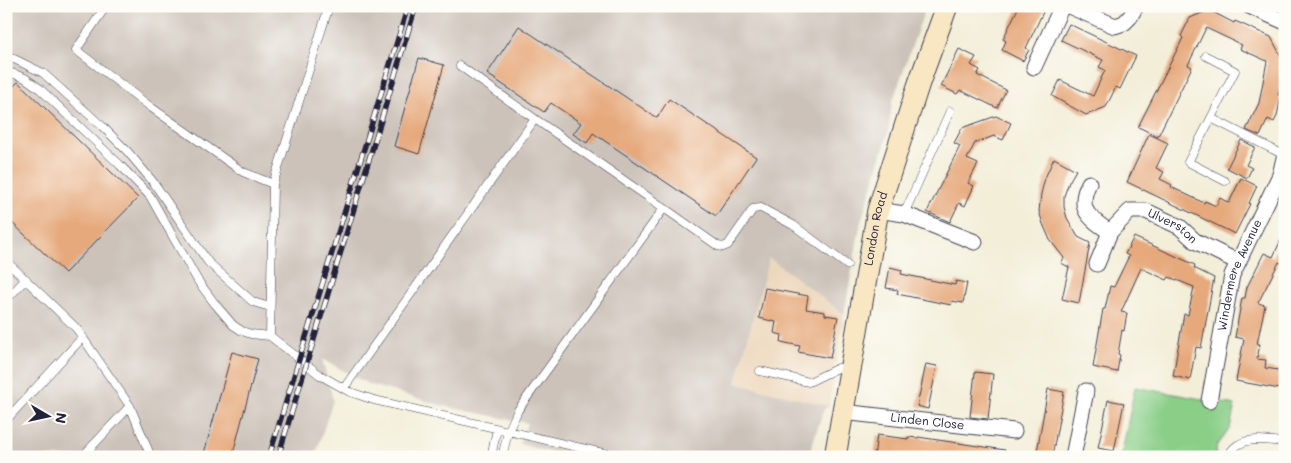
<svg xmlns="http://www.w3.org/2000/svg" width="1291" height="463" viewBox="0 0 1291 463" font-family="Mali,sans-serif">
<rect width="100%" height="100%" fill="#fdfcf7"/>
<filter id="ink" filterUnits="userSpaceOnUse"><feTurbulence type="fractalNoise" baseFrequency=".02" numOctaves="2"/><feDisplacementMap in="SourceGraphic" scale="10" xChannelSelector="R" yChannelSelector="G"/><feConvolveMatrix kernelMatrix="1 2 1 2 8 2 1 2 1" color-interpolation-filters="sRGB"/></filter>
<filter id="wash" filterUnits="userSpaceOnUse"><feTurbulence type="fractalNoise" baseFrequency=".0096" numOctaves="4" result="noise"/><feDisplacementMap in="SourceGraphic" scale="20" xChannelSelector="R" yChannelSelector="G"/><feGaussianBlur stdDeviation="1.12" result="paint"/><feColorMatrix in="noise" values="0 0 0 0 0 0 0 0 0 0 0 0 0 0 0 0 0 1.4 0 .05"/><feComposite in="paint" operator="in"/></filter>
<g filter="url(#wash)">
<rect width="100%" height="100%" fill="#f3eed8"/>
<!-- built -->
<path fill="#edd7bb" d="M769,258L844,314L829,406L736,383Z"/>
<!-- industrial -->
<path fill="#ccc2b9" d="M6,6H926L892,103L888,134L861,222L844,314L769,258L736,383L829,406L824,409L808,457H568L520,444L527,423L443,406L368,384L322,359L333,400L315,457H6Z"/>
<!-- green -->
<path fill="#8ace88" stroke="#567862" d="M1135,387L1235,405L1230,428L1217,445L1215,457H1121Z"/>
<g id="blocks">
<!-- building -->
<path fill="#e6a97c" d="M1019,6H1036L1044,10L1026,48L1029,50L1023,61L1002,50L1006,41L1003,39Z
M1209,10L1234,23L1235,21L1271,37L1284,62L1278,95L1281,96L1277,116L1274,122L1268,119L1260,136L1246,130L1259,103L1267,61L1240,49L1242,45L1206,28L1188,65L1192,67L1158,136L1138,127L1183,38L1181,36L1190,18Z
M1069,24L1136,56L1120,89L1116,87L1106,107L1086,115L1052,96L1060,80L1093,96L1105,70L1099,67L1103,60L1061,40Z
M519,26L657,118L669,99L756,157L716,216L593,133L587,143L573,134L581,123L551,103L544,112L487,74Z
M959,49L976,57L971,65L980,70L977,75L1006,90L997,108L960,90L957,94L941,86Z
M419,58L444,65L419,154L394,146Z
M18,82L138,198L65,273L6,217V93Z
M996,116L1011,123L1003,140L994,136L975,143L967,159L978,164L968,183L974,186L965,206L959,203L950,222L927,212L960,146L954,143L962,128Z
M1149,134L1168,143L1156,168L1164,172L1160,179L1172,185L1171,187L1204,203L1205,201L1216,206L1220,198L1229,203L1241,178L1257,186L1249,203L1250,204L1235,234L1127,182Z
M1241,140L1255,147L1246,165L1252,168L1247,178L1227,168Z
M1054,158L1076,170L1069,182L1064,196V207L1067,218L1078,237L1090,243L1079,303L1062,299L1069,267L1061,263L1064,258L1050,240L1043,224L1039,211L1041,194L1045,178Z
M1285,231V265L1279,262L1258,303L1265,305L1257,344H1260L1257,359L1266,360L1265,368L1285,371V390L1236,381L1244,339L1235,337L1242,298H1245L1247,287L1264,253L1273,257Z
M1134,237L1195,265L1194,268L1214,278L1201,348L1196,347L1190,380L1173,376L1184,314L1188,315L1194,287L1169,277L1167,280L1141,268L1121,312L1127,313L1124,331L1122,330L1118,354L1120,355L1117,372L1093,367L1103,309H1105L1110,286L1114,287L1129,256L1125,254Z
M890,267L902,270L901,274L955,285L956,281L967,283L963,303L952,301L951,305L897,294L898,290L886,288Z
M765,288L808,296L806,309L825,312V315L838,317L830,358L798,352L800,346L781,342L782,335L774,333L776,322L759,318Z
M232,352L258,359L232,457H203Z
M926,364L937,366L928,409L917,406Z
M975,372L993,374L988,419L970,417Z
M1048,389L1064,392L1052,457H1036Z
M1108,400L1124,403L1114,451L1098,448Z
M877,435L908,439V437L918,438V437L1005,450V457H929L915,455V456L905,455L904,457L888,454V457H874Z"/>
</g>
</g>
<g filter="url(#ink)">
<use href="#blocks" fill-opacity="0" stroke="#414153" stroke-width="1"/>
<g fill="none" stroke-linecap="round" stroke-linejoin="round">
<defs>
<path id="lane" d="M106,6L76,50L152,108L243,172L273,184L270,336L320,375L350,392L374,400L620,457
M6,55L43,73L103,127L128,152L154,183L208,262L253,302L270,307
M1206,56L1235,71L1211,118
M460,66L535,119
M6,71L25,78L39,88L120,165L150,196L198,281L215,304L233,325L242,331L251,334L270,336
M1225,181L1188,162L1211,118L1284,155
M273,184L329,6
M664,208L718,246L723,247L728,245L753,209L761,208L793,225L847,265
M904,214L950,111
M6,261L76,328L130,406L151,457
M6,300L26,279
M760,371L809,382L838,368H849
M344,388L535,119L664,208L518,410L508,432L502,457
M6,420L83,337
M82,457L130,406
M491,457L497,429
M1228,457C1237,435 1265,439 1285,443"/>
<g id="street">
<path d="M1069,6L1115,26L1124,23L1130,17L1136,6"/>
<path d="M1249,6L1285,22"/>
<path d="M1034,67L1062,6"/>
<path d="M1089,183C1076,209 1089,218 1110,232"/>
<path d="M878,210L904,214L975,242"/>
<path id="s1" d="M1097,264L1110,232L1130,211H1146L1180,227L1195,241L1238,262"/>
<path id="s2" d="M1209,401L1232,275L1280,175L1285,154"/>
<path id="s3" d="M842,412L1014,431"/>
<path d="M1073,457L1086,391"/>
</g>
<g id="secondary">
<path id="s4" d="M835,457L878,210L919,83L947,6"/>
</g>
</defs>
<!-- lane casing -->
<use href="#lane" stroke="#414153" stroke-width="9"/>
<!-- street casing -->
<use href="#street" stroke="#414153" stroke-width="17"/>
<!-- secondary casing -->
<use href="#secondary" stroke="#414153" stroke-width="23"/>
<!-- lane -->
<use href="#lane" stroke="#fff" stroke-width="8"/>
<!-- street -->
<use href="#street" stroke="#fff" stroke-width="15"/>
<!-- secondary -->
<use href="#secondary" stroke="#f9e7c3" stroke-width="21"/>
<defs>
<path id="rail" d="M269,457L408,6
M278,457L416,6"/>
</defs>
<!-- rail casing -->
<use href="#rail" stroke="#22223b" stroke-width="5.5"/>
<!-- rail -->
<use href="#rail" stroke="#fdfcf7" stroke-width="4" stroke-dasharray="11" stroke-linecap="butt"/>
</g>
</g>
<g text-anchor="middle" stroke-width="4" stroke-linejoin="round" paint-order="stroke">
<!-- street labels -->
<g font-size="12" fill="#22223b" stroke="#fdfcf7">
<text dy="4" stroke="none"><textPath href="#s1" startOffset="110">Ulverston</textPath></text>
<text dy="4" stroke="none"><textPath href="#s4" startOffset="232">London Road</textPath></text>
<text dy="4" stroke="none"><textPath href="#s2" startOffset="130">Windermere Avenue</textPath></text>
<text dy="4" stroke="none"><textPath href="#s3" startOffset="86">Linden Close</textPath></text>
</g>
</g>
<!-- margin -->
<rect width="1291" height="463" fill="none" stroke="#fdfcf7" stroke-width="25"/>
<!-- north arrow -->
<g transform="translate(48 416) rotate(99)" stroke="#fdfcf7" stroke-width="4" paint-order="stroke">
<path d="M0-4L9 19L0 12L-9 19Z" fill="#22223b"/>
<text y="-8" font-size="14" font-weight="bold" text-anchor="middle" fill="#22223b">N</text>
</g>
</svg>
